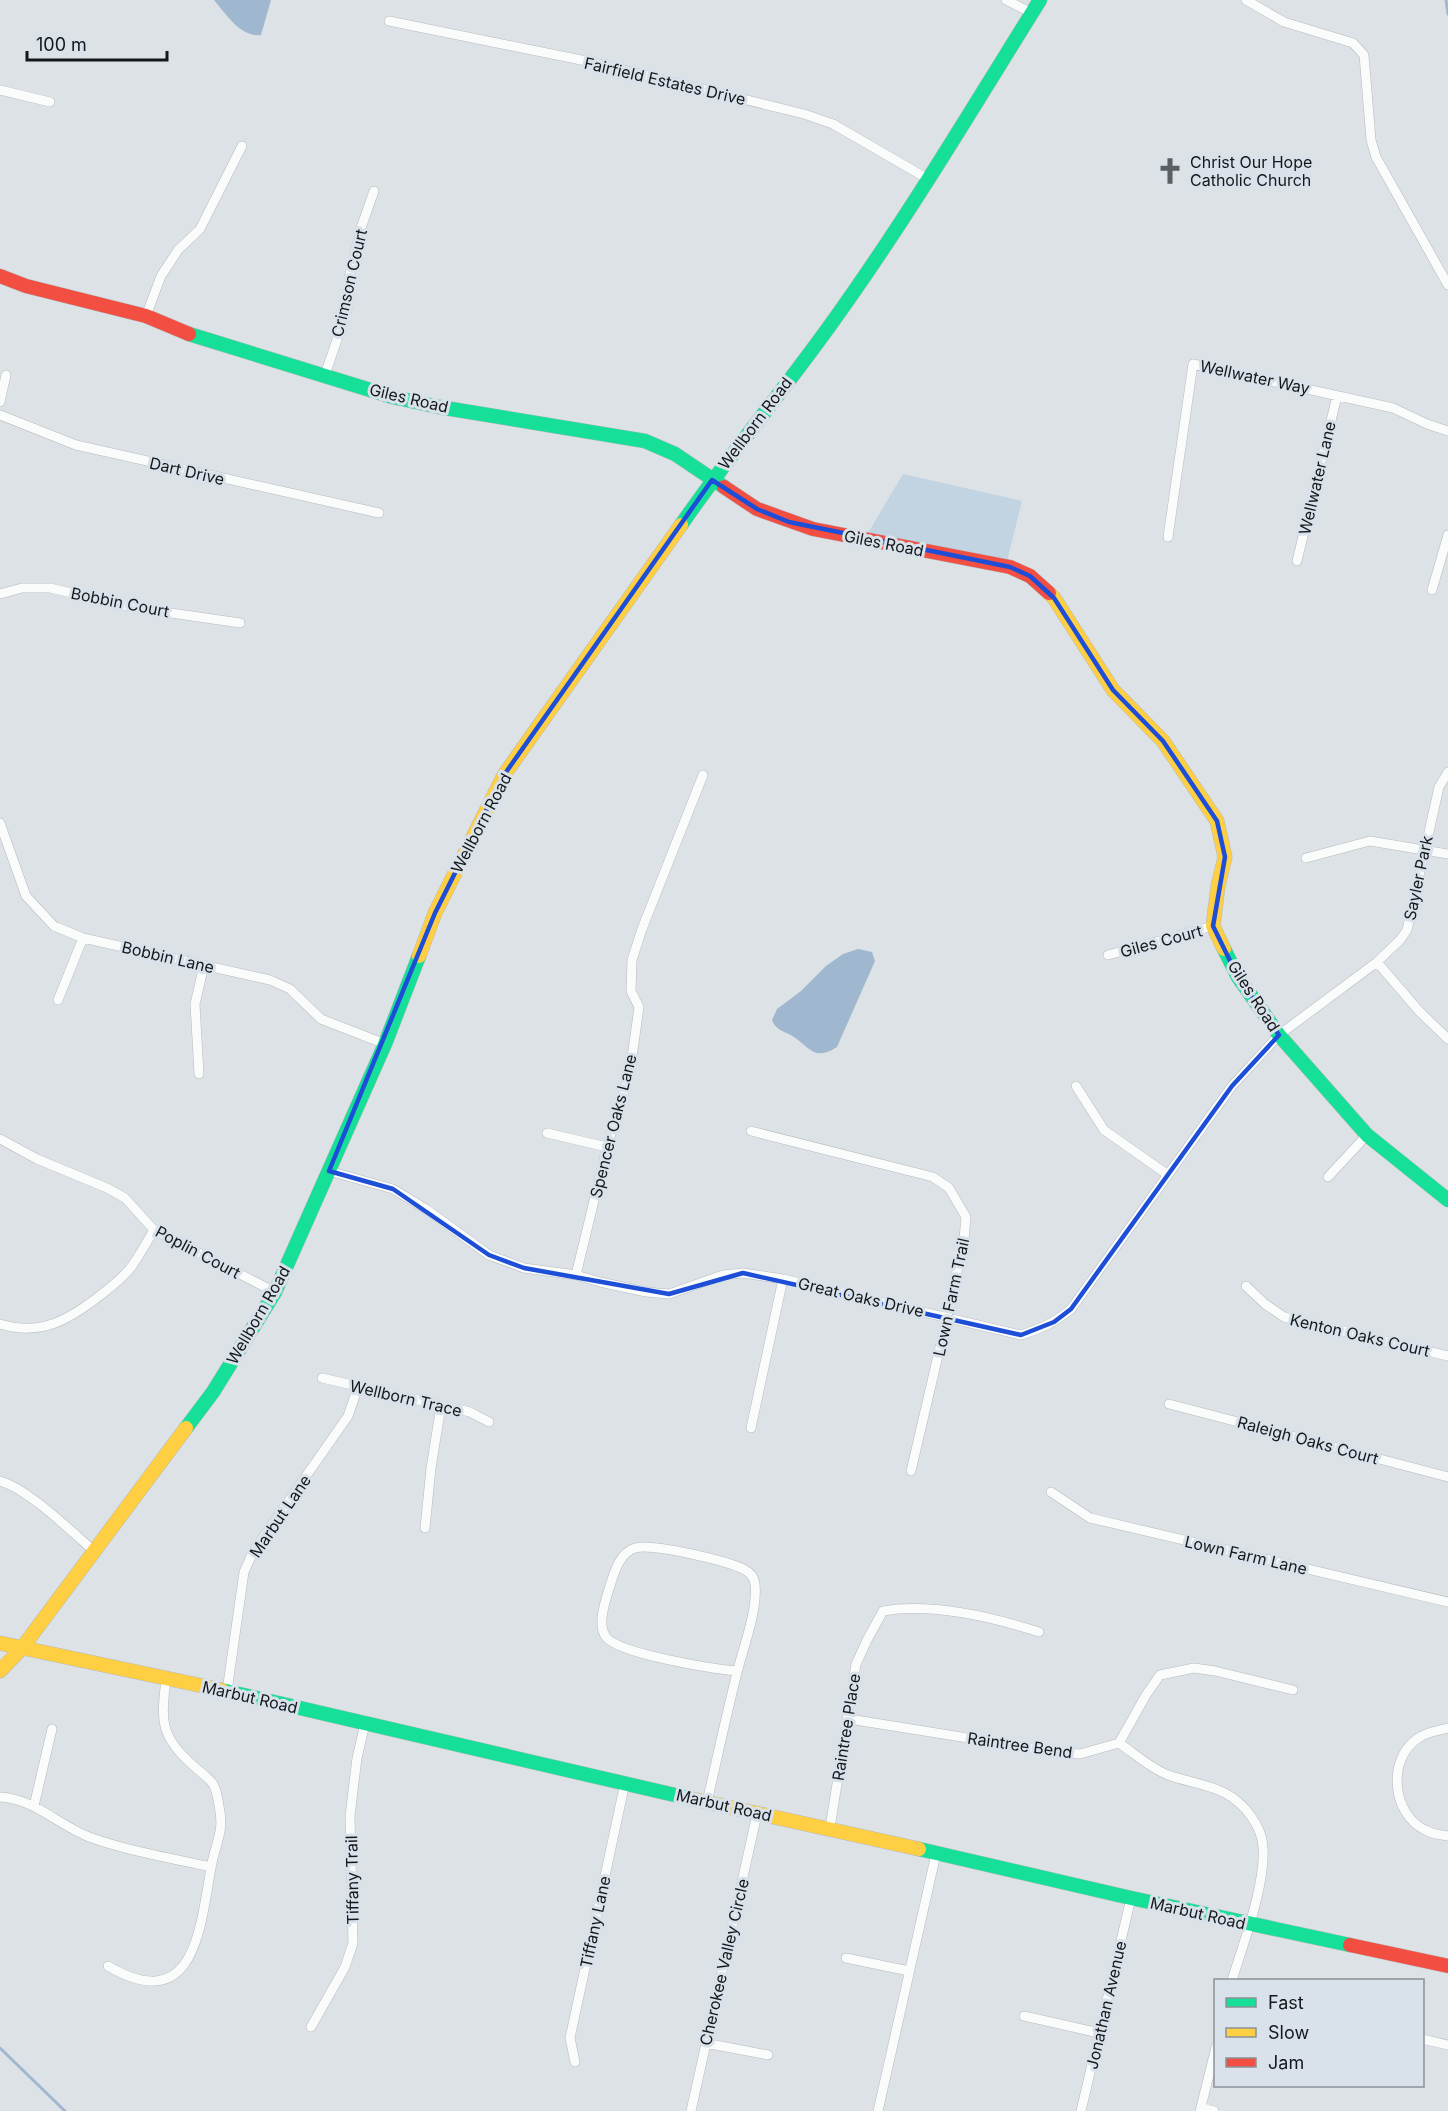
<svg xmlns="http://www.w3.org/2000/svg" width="1448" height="2111" viewBox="0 0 1448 2111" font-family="Inter,sans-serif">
<rect width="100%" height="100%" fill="#dde2e6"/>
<!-- green -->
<path fill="#c2d3e2" d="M903,474L1022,501L1007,561L868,533Z"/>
<!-- water -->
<path fill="#a0b8cf" d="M214,0H271L261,35C241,38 226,14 214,0Z
M858,949L872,952L875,961L837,1047C815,1061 811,1049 794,1037C785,1031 776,1031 772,1020L777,1009L801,991L826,966L843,954Z"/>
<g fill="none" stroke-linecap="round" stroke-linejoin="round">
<!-- stream -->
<path stroke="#a0b8cf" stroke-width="3" d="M1446,0L1448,14
M0,2048L65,2111"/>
<defs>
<path id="street" d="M1006,0L1032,13
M1246,0L1284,22L1353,43L1364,55L1371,140L1376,157L1448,285
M389,21L591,62L804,114L833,124L928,179
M0,90L50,102
M146,316L161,276L178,250L200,229L242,146
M325,375L347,310L350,290L349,278L361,228L374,191
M0,402L6,375
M0,415L76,445L379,513
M1168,537L1193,364L1393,408L1427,424L1448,431
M1297,561L1337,396
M1432,590L1448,535
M0,594L22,588H50L137,608L240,623
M0,823L26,896L54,926L83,938L270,980L290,989L321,1019L385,1044
M1306,858L1370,841L1448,854
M1108,955L1213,926
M1377,962L1419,1011L1448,1039
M58,1000L83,938
M199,1074L195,1004L204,965
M1076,1086L1104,1130L1168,1175
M751,1131L933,1177L949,1188L966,1217L964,1239L947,1317L911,1471
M547,1133L607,1147
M0,1139L37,1159L107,1188L125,1198L154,1230L275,1292
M329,1171L393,1189L426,1209L489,1255L524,1268L576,1275L600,1282L646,1292L669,1294L723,1275L743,1273L783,1279L1021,1335C1042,1328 1054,1323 1071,1309L1232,1086L1279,1035L1377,962L1400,940L1407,930L1439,787L1448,772
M1328,1177L1367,1135
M576,1275L607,1147L630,1072L639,1007L631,991L632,960L642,929L703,775
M1246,1286L1265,1304L1284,1317L1448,1356
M0,1324C40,1336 67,1321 98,1297C110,1288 123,1278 132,1266C140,1254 147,1242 154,1230
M322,1378L470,1412L489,1422
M1169,1404L1448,1477
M751,1428L783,1279
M0,1481C27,1488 72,1532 94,1551
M1051,1492L1090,1518L1448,1602
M425,1528L431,1468L441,1406
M227,1691L244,1572L253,1552L348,1416L358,1387
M849,1719L1056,1752L1080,1754L1119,1743L1146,1695L1160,1675L1194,1668L1215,1671L1293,1690
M1448,1728C1437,1731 1426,1732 1417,1739C1387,1760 1392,1814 1425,1830C1432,1834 1441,1835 1448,1836
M1119,1743C1135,1754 1150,1768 1168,1775C1187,1782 1207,1784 1225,1793C1244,1803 1262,1826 1263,1847C1266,1883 1243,1945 1232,1980
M0,1797C35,1799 58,1825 89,1837C128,1851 170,1858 211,1867
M707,1802C717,1759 726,1716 737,1673C743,1648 758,1610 755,1584C754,1577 751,1573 745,1570C729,1561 652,1543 635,1548C618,1554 614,1574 609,1589C605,1602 597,1625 606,1637C619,1654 714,1669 737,1671
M34,1806L52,1729
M830,1828L856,1664L867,1640L883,1611C931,1603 992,1617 1039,1632
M846,1958L909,1971
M108,1966C195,2017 200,1928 211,1868C215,1843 225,1832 219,1806C218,1799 216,1789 213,1784C211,1780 206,1777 203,1774C191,1764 177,1752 169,1737C160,1720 164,1698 166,1679
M1024,2016L1099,2033
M311,2027L345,1967L353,1943L350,1816L357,1758L365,1724
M1422,2039L1448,2045
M705,2043L768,2055
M575,2062L570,2038L625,1783
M1201,2108L1214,2111
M691,2111L757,1814
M878,2111L936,1854
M1081,2111L1131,1898
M1200,2111L1216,2047"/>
<path id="fast" d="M189,334L393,397L439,407L645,441L675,454L724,487
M681,525C732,451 790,383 841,310C912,210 975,104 1040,0
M1224,949L1238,977L1279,1035L1367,1135L1448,1200
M186,1428L213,1392L275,1292L385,1044L419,956
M222,1690L692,1799
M919,1849L1131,1898L1350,1945"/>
<path id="slow" d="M1049,593L1054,598L1113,690L1163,741L1217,821L1225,857L1218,886L1213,926L1224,949
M419,956L435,913L504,775L681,525
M0,1643L222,1690
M0,1671L22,1648L186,1428
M692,1799L919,1849"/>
<path id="jam" d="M0,276L26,286L146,316L189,334
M724,487L757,509L813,529L1010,567L1030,576L1049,593
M1350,1945L1448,1966"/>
</defs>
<!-- street casing -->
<use href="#street" stroke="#b6babd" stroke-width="10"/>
<!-- fast casing -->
<use href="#fast" stroke="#b6babd" stroke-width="15"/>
<!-- slow casing -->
<use href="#slow" stroke="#b6babd" stroke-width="15"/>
<!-- jam casing -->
<use href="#jam" stroke="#b6babd" stroke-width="15"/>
<!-- street -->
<use href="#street" stroke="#fafbfb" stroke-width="9"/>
<!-- fast -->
<use href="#fast" stroke="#16e098" stroke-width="14"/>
<!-- slow -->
<use href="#slow" stroke="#ffcf43" stroke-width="14"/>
<!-- jam -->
<use href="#jam" stroke="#f24e42" stroke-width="14"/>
</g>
<!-- marked area -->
<path fill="none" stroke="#1d4ed8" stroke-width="4.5" stroke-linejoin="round" d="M712,480L757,509L789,522L1010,567L1030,576L1054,598L1113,690L1163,741L1217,821L1225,857L1213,926L1238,977L1279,1035L1232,1086L1071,1309L1054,1322L1021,1335L743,1273L669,1294L524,1268L489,1255L393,1189L329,1171L435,913L504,775Z"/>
<!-- icons -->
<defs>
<symbol id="church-bare" viewBox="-9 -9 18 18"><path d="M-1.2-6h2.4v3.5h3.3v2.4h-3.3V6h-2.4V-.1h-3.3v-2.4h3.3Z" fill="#5b5f62" stroke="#d9e2ea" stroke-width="2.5" paint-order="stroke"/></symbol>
</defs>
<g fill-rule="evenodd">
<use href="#church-bare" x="1151" y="152" width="38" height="38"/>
</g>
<g text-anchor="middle" stroke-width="6" stroke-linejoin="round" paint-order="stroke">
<!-- street labels -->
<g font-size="16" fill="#15181b" stroke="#d9e2ea">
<text transform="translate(665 81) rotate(13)" y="6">Fairfield Estates Drive</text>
<text transform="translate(349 283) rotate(-77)" y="6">Crimson Court</text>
<text transform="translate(1255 377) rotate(12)" y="6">Wellwater Way</text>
<text transform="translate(409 398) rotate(13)" y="6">Giles Road</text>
<text transform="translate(755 423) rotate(-53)" y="6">Wellborn Road</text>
<text transform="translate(187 471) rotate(13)" y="6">Dart Drive</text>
<text transform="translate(1317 478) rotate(-77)" y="6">Wellwater Lane</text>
<text transform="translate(884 543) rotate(11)" y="6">Giles Road</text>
<text transform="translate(120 602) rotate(11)" y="6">Bobbin Court</text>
<text transform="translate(481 823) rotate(-62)" y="6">Wellborn Road</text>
<text transform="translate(1418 878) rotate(-78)" y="6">Sayler Park</text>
<text transform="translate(1161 941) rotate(-15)" y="6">Giles Court</text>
<text transform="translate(168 957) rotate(13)" y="6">Bobbin Lane</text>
<text transform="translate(1254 996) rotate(57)" y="6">Giles Road</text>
<text transform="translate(613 1126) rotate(-76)" y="6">Spencer Oaks Lane</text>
<text transform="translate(198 1252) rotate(28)" y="6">Poplin Court</text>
<text transform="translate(861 1297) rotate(13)" y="6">Great Oaks Drive</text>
<text transform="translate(951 1297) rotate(-78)" y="6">Lown Farm Trail</text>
<text transform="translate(258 1315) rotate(-60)" y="6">Wellborn Road</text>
<text transform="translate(1360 1335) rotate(13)" y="6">Kenton Oaks Court</text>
<text transform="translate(406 1398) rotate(13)" y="6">Wellborn Trace</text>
<text transform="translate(1308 1440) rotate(15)" y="6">Raleigh Oaks Court</text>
<text transform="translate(280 1516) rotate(-56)" y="6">Marbut Lane</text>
<text transform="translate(1246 1555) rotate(13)" y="6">Lown Farm Lane</text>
<text transform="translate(250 1697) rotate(13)" y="6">Marbut Road</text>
<text transform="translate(846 1727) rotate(-81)" y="6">Raintree Place</text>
<text transform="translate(1020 1745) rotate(8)" y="6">Raintree Bend</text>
<text transform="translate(724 1805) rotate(13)" y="6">Marbut Road</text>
<text transform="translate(352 1880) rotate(-91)" y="6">Tiffany Trail</text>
<text transform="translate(1198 1913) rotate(13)" y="6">Marbut Road</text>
<text transform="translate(595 1922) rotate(-78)" y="6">Tiffany Lane</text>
<text transform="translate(724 1962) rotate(-77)" y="6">Cherokee Valley Circle</text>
<text transform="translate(1106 2005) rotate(-77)" y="6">Jonathan Avenue</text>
</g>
<!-- poi labels -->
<g font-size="16" fill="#15181b" stroke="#d9e2ea" text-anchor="start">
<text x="1190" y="168">Christ Our Hope<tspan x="1190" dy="18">Catholic Church</tspan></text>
</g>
</g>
<!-- legend -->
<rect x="1214" y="1979" width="210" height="108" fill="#d9e2ea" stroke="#8b9197" stroke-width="1.5"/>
<rect x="1226" y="1998" width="30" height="9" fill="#16e098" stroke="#8b9197" stroke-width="1.5"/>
<text x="1268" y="2009" font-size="18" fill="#15181b">Fast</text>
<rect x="1226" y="2028" width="30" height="9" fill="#ffcf43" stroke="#8b9197" stroke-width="1.5"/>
<text x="1268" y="2039" font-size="18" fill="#15181b">Slow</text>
<rect x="1226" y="2058" width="30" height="9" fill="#f24e42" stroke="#8b9197" stroke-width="1.5"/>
<text x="1268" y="2069" font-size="18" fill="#15181b">Jam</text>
<!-- scale -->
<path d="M27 51v9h140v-9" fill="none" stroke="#15181b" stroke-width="3"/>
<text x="36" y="51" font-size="18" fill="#15181b" stroke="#d9e2ea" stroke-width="4.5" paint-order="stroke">100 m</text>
</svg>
